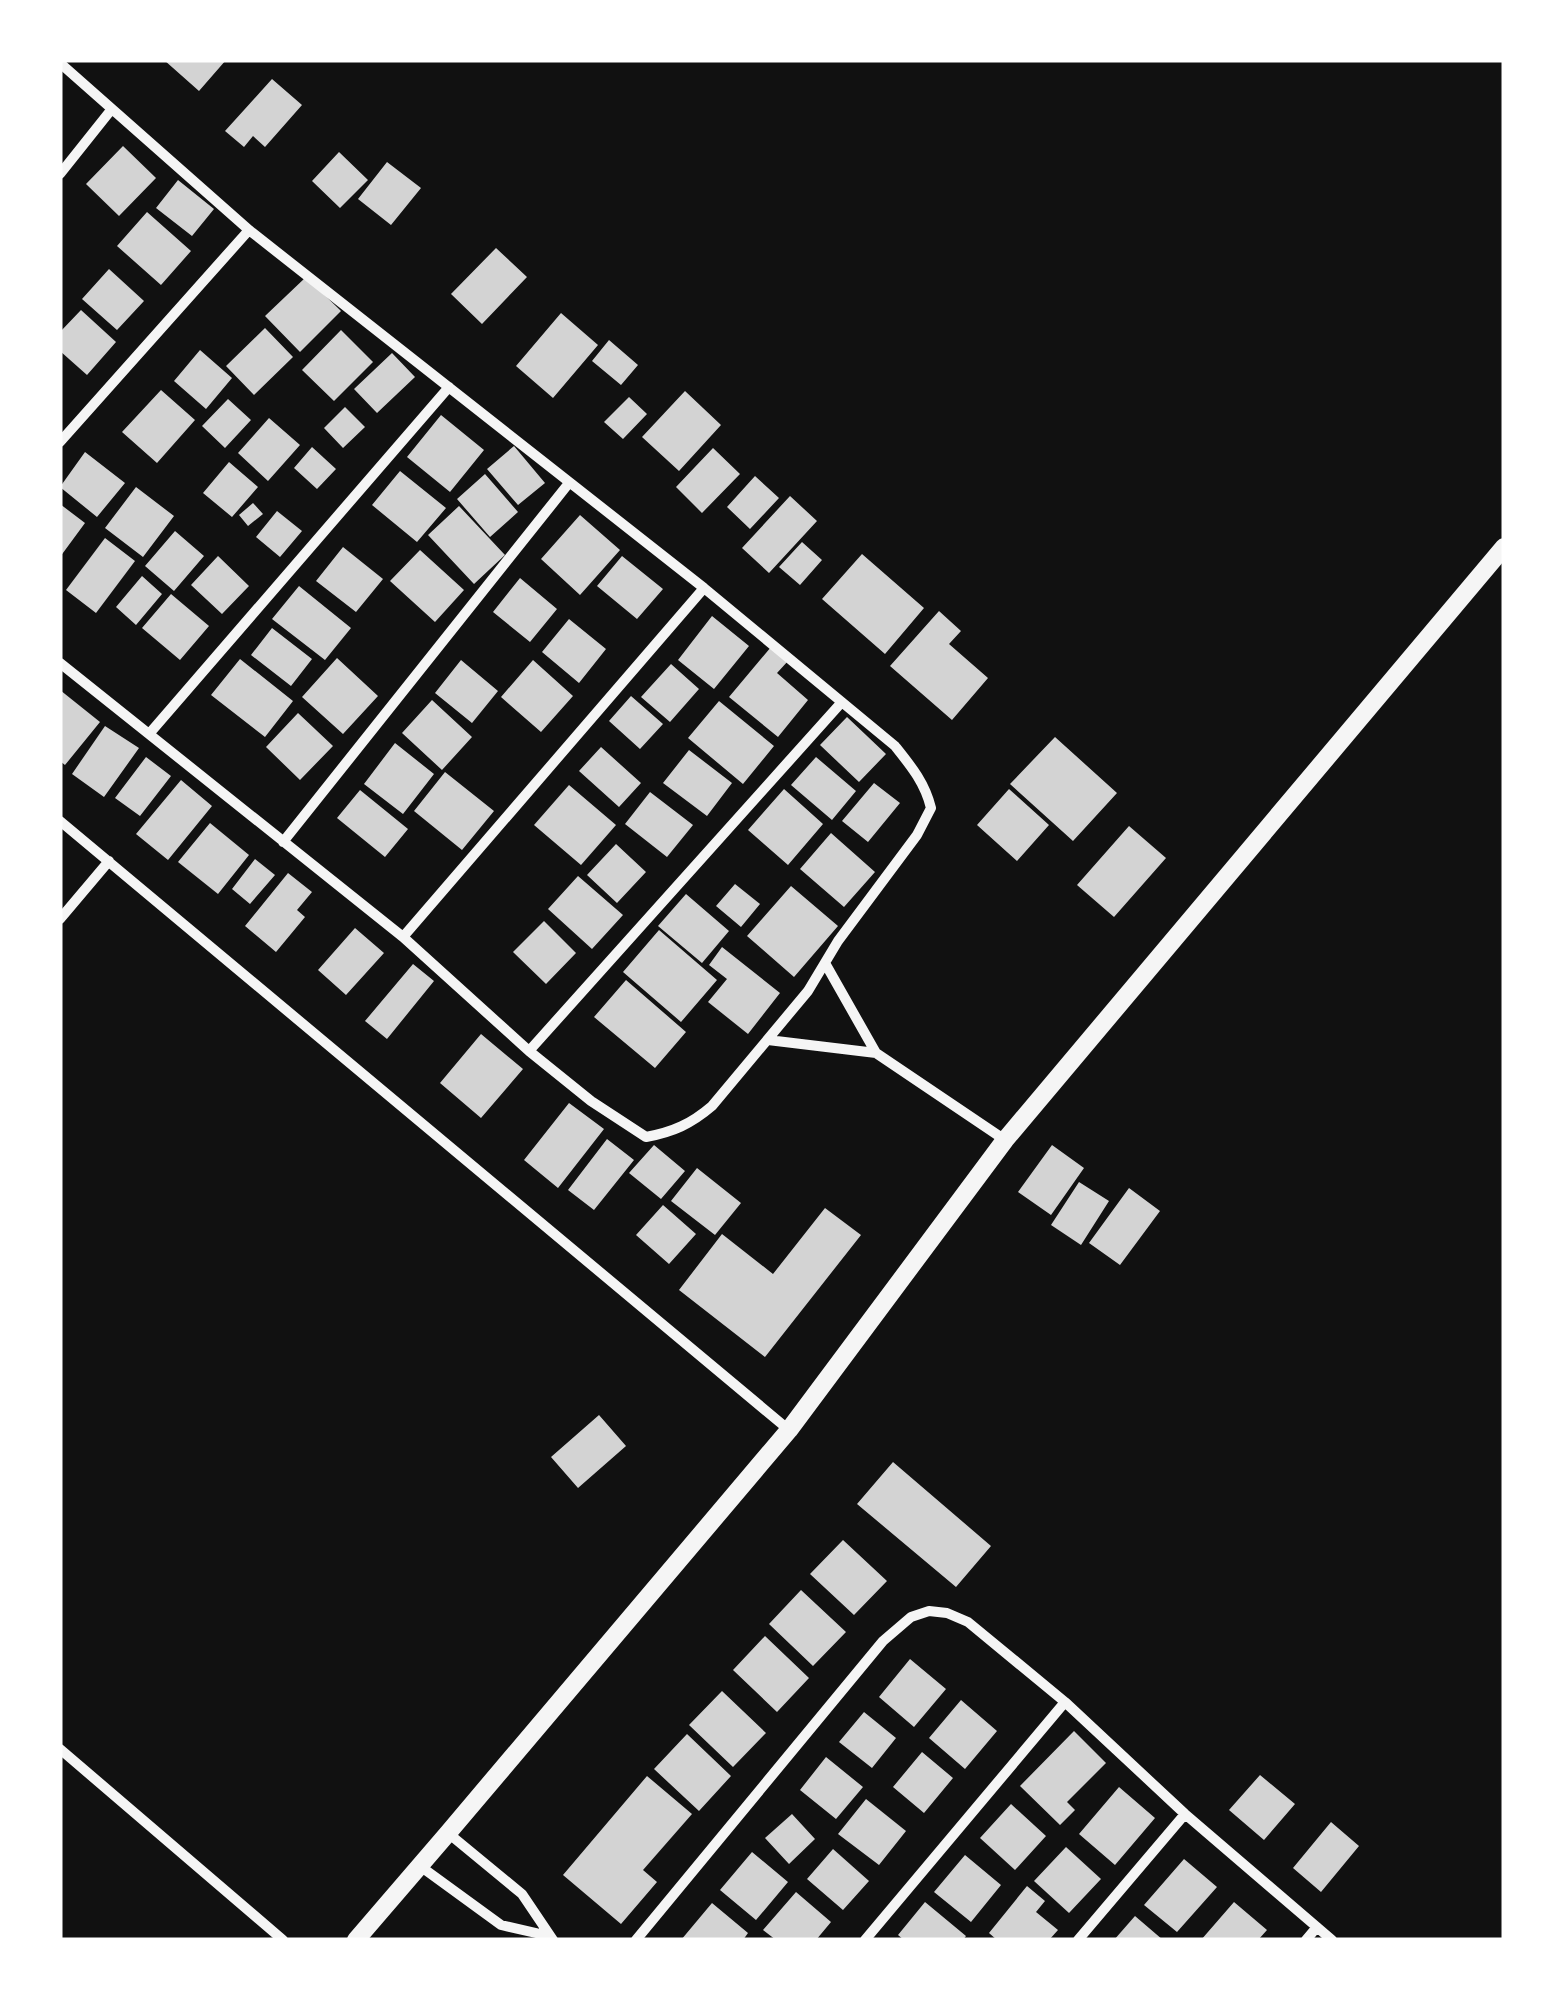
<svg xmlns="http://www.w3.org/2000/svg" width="1564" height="2000" viewBox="0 0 1564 2000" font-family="'Golos Text',sans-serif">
<rect width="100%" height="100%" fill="#111"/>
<!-- building -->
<path fill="#d3d3d3" d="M164,60H226L199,91Z
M272,79L302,105L265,147L253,136L244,147L225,131Z
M123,146L156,178L119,216L86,184Z
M339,152L368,180L340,208L312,181Z
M387,162L421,188L391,225L358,199Z
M178,180L214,209L192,236L156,208Z
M147,212L191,251L161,285L117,246Z
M496,248L527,277L482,324L451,294Z
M109,269L144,301L117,330L82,299Z
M306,277L341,311L300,352L265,316Z
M81,310L116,342L87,375L60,351V332Z
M561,313L598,345L553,398L516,366Z
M265,328L293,357L254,395L226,366Z
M341,330L373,362L334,401L302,370Z
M609,340L638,365L621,385L592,361Z
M200,350L232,378L206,409L174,381Z
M392,353L415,377L377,413L354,389Z
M161,390L195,420L157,463L122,432Z
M685,391L721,425L679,471L642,437Z
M629,397L647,414L623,439L604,422Z
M228,399L251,420L225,448L202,426Z
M345,407L365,427L343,448L324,428Z
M441,415L484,450L450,492L407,457Z
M269,418L300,445L268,481L238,453Z
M514,446L545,483L518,505L487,469Z
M312,447L336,469L317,489L294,468Z
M713,448L740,474L702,513L676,487Z
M85,452L125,483L97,517L60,487Z
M229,462L258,487L232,517L203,493Z
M400,471L446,508L417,542L372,505Z
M485,474L518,512L490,537L457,499Z
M755,476L779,498L750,529L727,507Z
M136,487L174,516L143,557L105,528Z
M790,496L817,521L769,573L742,548Z
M253,503L263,514L248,526L239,515Z
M60,504L85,523L60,557Z
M459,506L505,555L474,584L428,535Z
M277,511L302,531L280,557L256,537Z
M580,515L620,550L580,595L541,559Z
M175,531L204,556L174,591L145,566Z
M105,538L135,561L96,613L66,590Z
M802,542L822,560L800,585L779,567Z
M343,547L383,579L356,612L316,581Z
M420,550L464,590L435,622L390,581Z
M862,554L924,608L885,654L822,599Z
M218,556L249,586L222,614L191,585Z
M622,556L663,589L637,619L597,586Z
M142,576L162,594L136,625L116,607Z
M520,578L557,609L530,642L493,612Z
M299,586L351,628L325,660L272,619Z
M171,594L209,626L180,660L142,628Z
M939,611L961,631L949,644L988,678L952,720L890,666Z
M712,616L749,646L714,689L678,660Z
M569,619L606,649L579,683L542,652Z
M272,628L312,659L291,686L251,655Z
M771,647L788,661L777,673L808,700L778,737L729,697Z
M337,658L378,696L343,734L302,697Z
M240,659L293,701L265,737L211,695Z
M461,660L498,691L472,723L435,693Z
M533,660L573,696L541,732L501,697Z
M671,664L699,689L670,722L641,697Z
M60,690L100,722L65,765L60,761Z
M631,696L663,724L640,749L609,721Z
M432,700L472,737L442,770L402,733Z
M719,701L774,746L743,784L688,738Z
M298,713L333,746L300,780L266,747Z
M847,717L886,754L859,782L820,745Z
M105,726L139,748L104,797L72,774Z
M1055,737L1117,793L1073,841L1010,784Z
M395,743L434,774L403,814L364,784Z
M601,747L641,783L619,807L579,771Z
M689,750L732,783L707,816L663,783Z
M146,757L171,776L140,816L115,798Z
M816,757L856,791L832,820L791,785Z
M445,772L494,811L462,850L414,811Z
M181,780L212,806L168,860L136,834Z
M874,783L900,803L868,842L842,821Z
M569,785L616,825L581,865L534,825Z
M784,789L823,824L788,865L748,830Z
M1009,789L1049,825L1017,861L977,825Z
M360,790L408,829L385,857L337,818Z
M650,792L693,825L667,857L625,824Z
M210,823L249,855L218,894L178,862Z
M1129,826L1166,858L1114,917L1077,885Z
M831,833L875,872L844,907L800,869Z
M616,844L646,872L617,903L587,875Z
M255,859L275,875L250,904L232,889Z
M288,873L312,892L297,910L305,917L276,952L245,926Z
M578,876L623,915L592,949L548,909Z
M735,884L760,904L741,927L716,906Z
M791,886L838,926L794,977L747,936Z
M686,894L729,931L702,963L658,926Z
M544,921L576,953L546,984L513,952Z
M355,928L384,953L346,995L318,970Z
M659,930L717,980L681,1022L623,972Z
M722,947L780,993L748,1034L708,1002L727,979L709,965Z
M413,964L434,981L387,1039L365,1021Z
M626,980L686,1032L655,1068L594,1017Z
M481,1034L523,1069L481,1118L440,1083Z
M569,1103L604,1129L558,1188L524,1160Z
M607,1139L634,1160L594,1210L568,1190Z
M654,1145L685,1171L661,1199L629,1173Z
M1052,1145L1084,1168L1051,1215L1018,1192Z
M697,1168L741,1203L715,1235L671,1201Z
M1079,1182L1109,1201L1081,1245L1051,1225Z
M1129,1188L1160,1211L1120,1265L1089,1243Z
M663,1205L696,1234L669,1264L636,1235Z
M825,1208L861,1235L765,1357L679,1290L722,1234L773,1274Z
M599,1415L626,1446L578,1488L551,1457Z
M893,1462L991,1546L956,1587L857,1504Z
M843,1540L887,1581L854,1615L810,1574Z
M801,1590L846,1632L813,1666L769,1624Z
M765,1636L809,1678L777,1712L733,1670Z
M910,1659L946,1689L914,1727L879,1697Z
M722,1691L766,1733L733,1767L689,1725Z
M961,1700L997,1731L965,1769L929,1738Z
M864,1712L896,1738L872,1768L839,1742Z
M1074,1731L1106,1763L1067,1802L1075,1810L1060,1825L1020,1786Z
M687,1734L731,1776L699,1811L654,1769Z
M922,1752L953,1778L924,1813L893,1787Z
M826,1757L863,1787L836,1819L800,1790Z
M1260,1775L1295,1804L1264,1840L1229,1810Z
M647,1776L692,1814L643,1870L657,1882L621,1924L563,1875Z
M1119,1787L1155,1818L1115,1865L1079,1834Z
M866,1799L906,1831L879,1865L838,1834Z
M1011,1804L1046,1836L1015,1870L980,1838Z
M792,1814L815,1839L789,1864L765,1838Z
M1331,1822L1359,1846L1321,1892L1293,1868Z
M1066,1847L1101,1879L1069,1913L1034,1881Z
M833,1849L869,1881L843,1910L807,1879Z
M752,1852L788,1882L756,1920L720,1890Z
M965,1855L1001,1885L971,1922L934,1892Z
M1184,1859L1217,1887L1177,1932L1144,1905Z
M1027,1886L1045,1901L1036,1912L1058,1930L1049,1940H997L989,1933Z
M796,1892L831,1922L816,1940H776L763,1930Z
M925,1902L966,1936L963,1940H904L898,1935Z
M1234,1902L1267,1930L1258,1940H1201Z
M712,1903L748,1933L743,1940H681Z
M1135,1916L1163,1940H1114Z"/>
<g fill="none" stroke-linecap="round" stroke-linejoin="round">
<!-- minor -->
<path stroke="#f5f5f5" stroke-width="10" d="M60,63L249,230L704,588L895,746C911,766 925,783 931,808L917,835L838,941L808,991L712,1106C691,1124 673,1132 646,1137L591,1101L529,1051L403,937L60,663
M60,174L111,110
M60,442L249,230
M149,734L449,387
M60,821L789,1430
M283,842L569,483
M60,919L109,861
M403,937L704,588
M825,963L876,1053
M768,1040L876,1053L1005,1140
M529,1051L841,703
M60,1749L283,1940
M448,1833L522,1894L553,1940
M420,1866L501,1925L549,1936
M636,1940L883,1641L911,1617L929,1611L947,1613L968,1622L1065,1702L1185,1814L1332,1940
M865,1940L1065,1702
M1078,1940L1185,1814
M1306,1940L1317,1927"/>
<!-- tertiary -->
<path stroke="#f5f5f5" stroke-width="18" d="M356,1940L448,1833L789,1430L1005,1140L1504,547"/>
</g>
<!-- border -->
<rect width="1564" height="2000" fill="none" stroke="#ffffff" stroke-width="125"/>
</svg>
